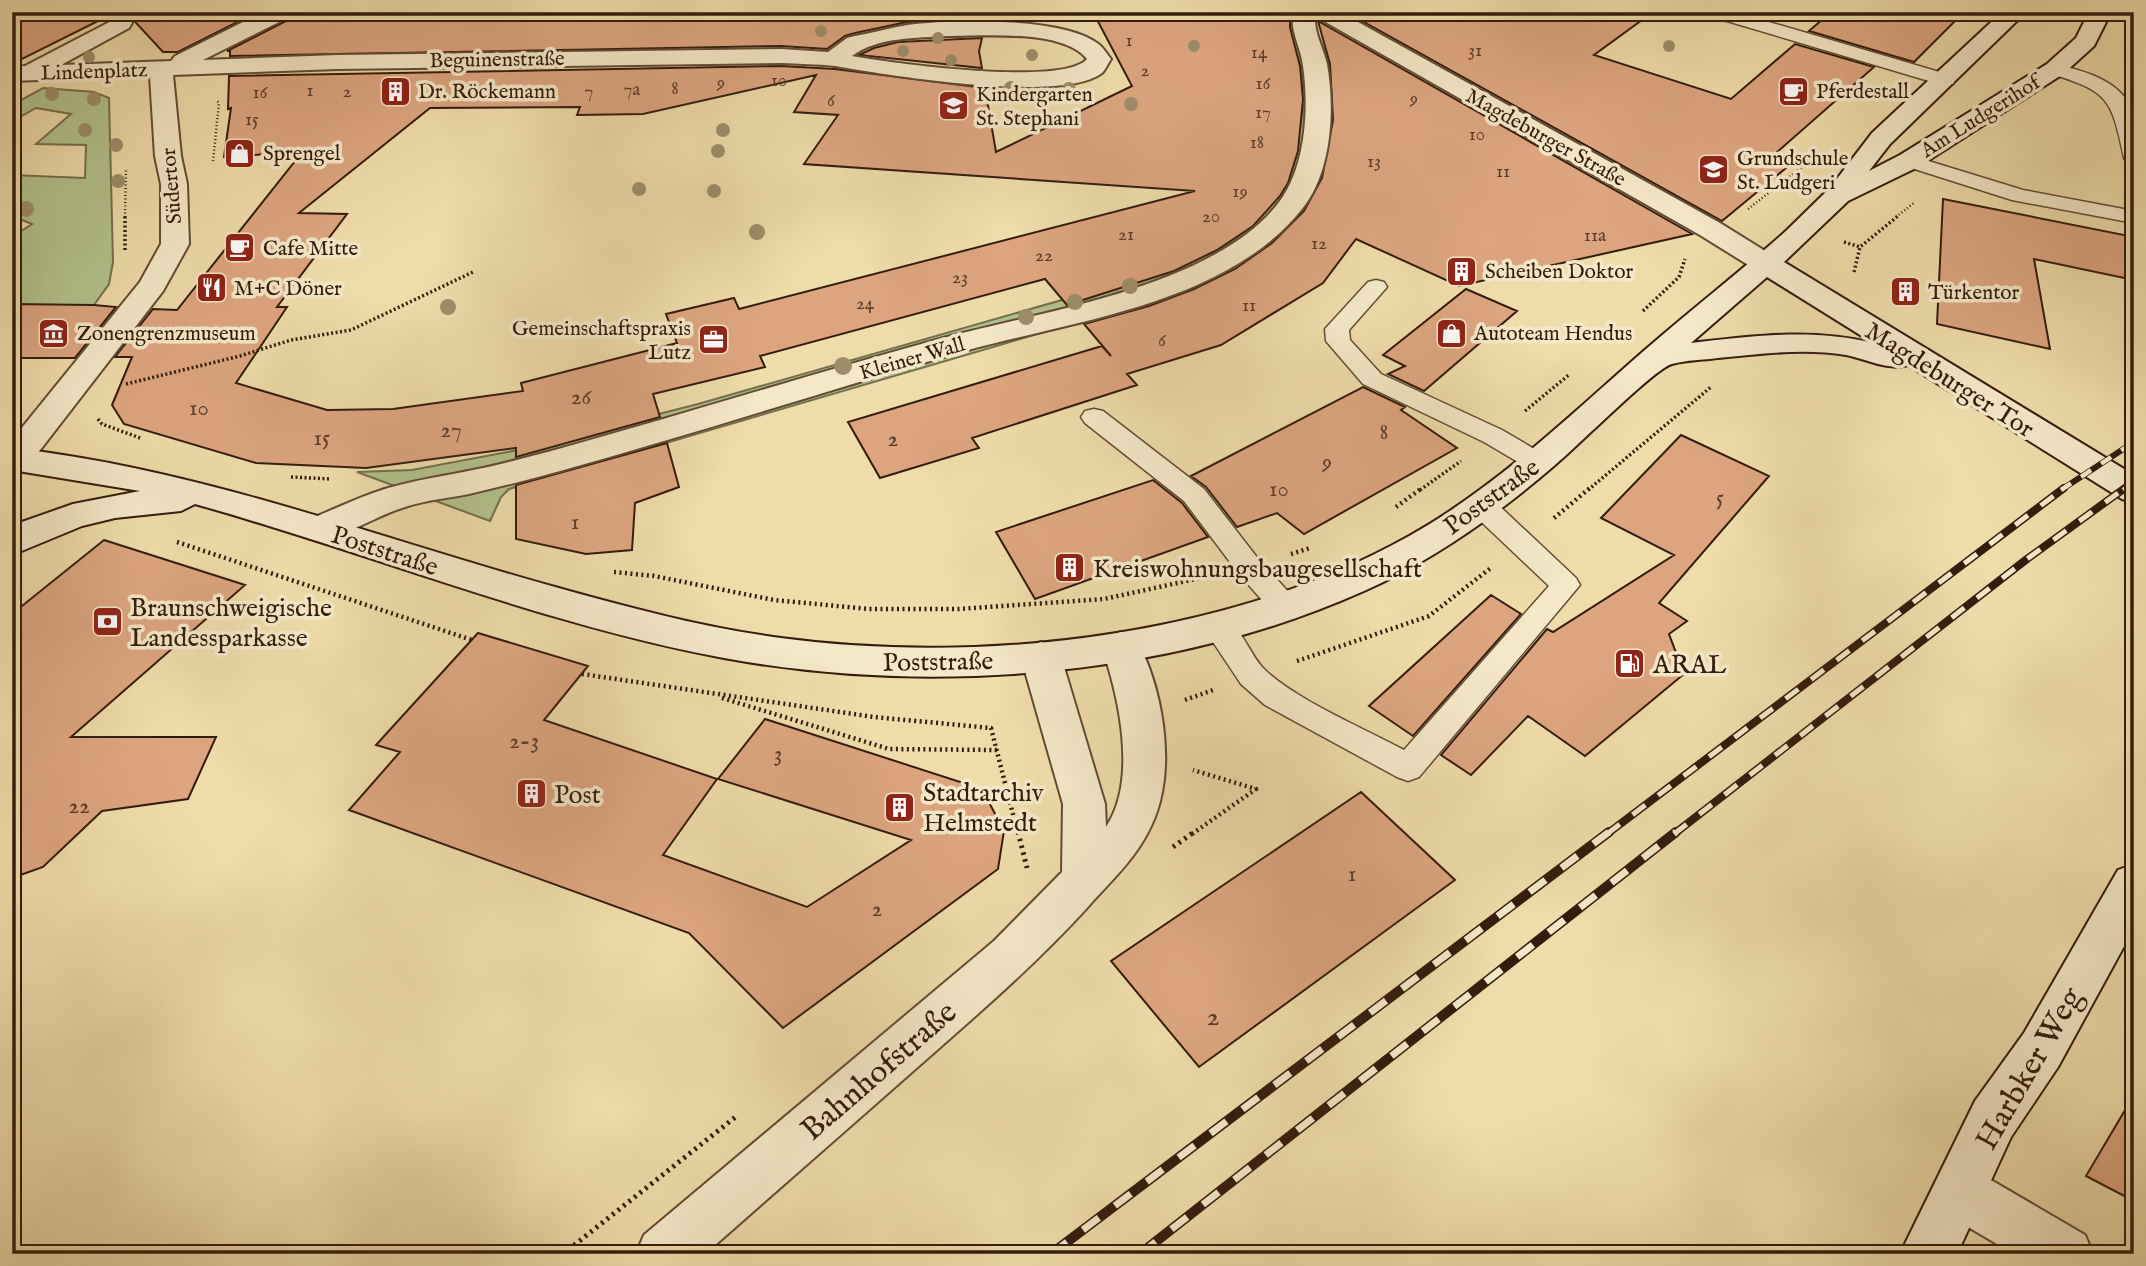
<svg xmlns="http://www.w3.org/2000/svg" width="2146" height="1266" viewBox="0 0 2146 1266" font-family="'IM FELL English',serif">
<rect width="100%" height="100%" fill="#eedcaa"/>
<filter id="stains"><feTurbulence type="fractalNoise" baseFrequency=".00286" numOctaves="4"/><feColorMatrix values="0 0 0 0 .2 0 0 0 0 .09 0 0 0 0 .02 0 0 0 .5 -.17"/></filter>
<radialGradient id="worn" r=".72"><stop offset=".6" stop-color="#630" stop-opacity="0"/><stop offset="1" stop-color="#630" stop-opacity=".3"/></radialGradient>
<!-- green -->
<path fill="#b3c28d" stroke="#746f4d" stroke-width="2" d="M1285,19L1313,24C1334,66 1343,105 1326,151C1310,178 1296,210 1276,235C1250,269 1173,290 1133,306L509,489L501,497L490,521L357,472L412,470L518,450L698,404L1125,282L1215,252L1233,241L1255,222L1296,150L1305,99L1301,67Z
M43,88L94,92L109,98L113,262L109,284L94,305H12V247L19,242L12,240V237L32,224L12,216V175L85,178L86,145L36,144L71,114L36,108L18,118L12,115V105Z"/>
<!-- building -->
<path fill="#dca580" stroke="#341c0d" stroke-width="2" fill-rule="evenodd" d="M12,12H116L12,64Z
M126,12H257L178,52H163Z
M294,12H518L520,21L758,20L760,12H989L987,19L907,22L855,33L845,36L827,49L781,46L230,56V51H227L290,19Z
M1093,12H1290V27L1300,66L1303,99L1298,151L1288,183L1280,196L1253,226L1217,250L1174,271L1067,305L1045,279L760,356L765,367L653,394L660,417L516,457V448L366,468L256,463L124,424L112,405L132,357H115L153,309L177,310L299,156H293L296,152L224,157L231,108L228,109L229,76L781,66L835,69L985,88L996,152L1132,86ZM816,75L794,112L838,115L804,164L1195,191L739,309L734,298L666,314L677,343L521,383L523,391L393,409L327,410L236,383L287,307H277L347,214L299,213L430,108L580,107L577,115L643,114Z
M1346,12H1653L1594,55L1731,99L1795,44L1874,67L1768,160L1786,168L1722,221Z
M1831,12H1964L1914,62L1809,31Z
M1318,21L1692,234L1459,286L1356,239L1323,283L1221,345L1127,374L1137,385L972,438L979,448L880,478L848,422L1102,346L1111,356L1084,324L1149,306L1194,289L1235,269L1272,243L1304,211L1322,178L1333,120L1330,64Z
M982,38L979,51L982,68L859,55L874,48L898,42Z
M1943,199L2134,237V280L2034,259L2050,349L1937,324Z
M1466,289L1517,311L1424,391L1388,374L1405,366L1383,355Z
M12,304L94,305L116,307L75,358H12Z
M1363,387L1405,407L1401,410L1457,448L1304,534L1277,513L1237,527L1206,487L1191,476Z
M1681,435L1769,476L1659,603L1687,621L1669,634L1684,674L1585,756L1528,716L1471,775L1441,755L1547,629L1553,632L1674,555L1601,518Z
M667,443L679,487L635,503L632,550L586,554L516,539V485Z
M1153,480L1182,503L1208,537L1035,599L996,532Z
M104,540L245,585L71,737H216L188,799L102,811L43,867L12,878V614Z
M1491,595L1521,614L1413,736L1369,706Z
M478,633L588,666L544,720L717,779L663,855L807,907L911,840L718,779L765,719L982,789L1004,831L998,869L783,1028L689,933L349,810L400,752L376,745Z
M1361,792L1455,880L1199,1067L1111,961Z
M2134,1095V1201L2086,1176Z"/>
<g fill="none" stroke-linecap="round" stroke-linejoin="round">
<defs>
<path id="lane" d="M1708,12H1735L1953,76L1955,80L1953,84H1939L1710,16Z
M2055,64C2084,71 2125,81 2133,115C2137,130 2134,149 2134,164L2127,162L2124,158C2111,97 2109,92 2049,73L2046,69L2049,65Z
M1909,155L2023,190L2134,211V223L2012,200L1902,165L1899,161L1902,157Z
M1376,280L1384,282L1387,287L1349,330L1350,340L1381,374L1502,430L1548,457L1552,463L1548,469L1539,472L1530,469L1484,442L1363,384L1326,341L1325,329L1368,282Z
M1094,409L1103,411L1204,489L1259,560L1296,600L1301,608L1296,616L1286,619L1276,616L1239,574L1184,501L1085,423L1081,417L1085,411Z
M1482,497L1492,499L1576,578L1580,585L1419,777L1408,781L1397,777L1265,705L1241,684L1203,627L1208,619C1237,610 1246,650 1263,668C1292,698 1365,729 1404,750L1549,586L1472,513L1468,506L1472,499Z"/>
<path id="street" d="M263,12H292L289,17L203,60L338,55L781,49L828,52L847,38L855,36C872,33 890,28 907,25C951,19 1062,17 1097,43C1102,46 1107,54 1111,59C1108,63 1106,69 1102,73C1062,104 887,75 835,66C817,64 799,64 781,63L338,69L173,75L181,156L187,184L189,244L163,291L27,467L12,469V440L140,282L161,244V184L155,156L150,76L12,81V67L25,66L121,16L129,18L132,23L129,28L61,65L171,61L175,56ZM948,36C984,36 1063,29 1087,59C1063,87 891,63 852,56C877,37 917,38 948,36Z
M1293,12H1340L1720,223L1778,259L1782,265L1778,271L1768,274L1758,271L1700,235L1315,16C1314,33 1323,47 1327,64C1335,109 1332,172 1302,209C1227,303 1078,320 968,350C832,389 697,433 560,471C530,479 500,487 469,494C449,498 428,500 408,506C378,515 351,533 321,541L308,538L303,529L308,520C335,509 361,496 388,488C416,480 444,476 473,470C503,464 532,456 562,448C691,412 818,372 947,337C1044,311 1222,285 1282,198C1306,163 1309,106 1303,66C1301,47 1290,32 1293,12Z
M1121,632L1135,637C1162,685 1176,763 1155,817C1139,857 1113,878 1086,909C1032,968 972,1019 912,1072C843,1133 774,1193 705,1254H636L644,1235L994,941L1062,872L1063,804L1021,657L1027,647L1041,642L1055,647L1061,657L1105,804L1106,827C1138,780 1119,697 1102,647L1107,637Z
M1960,1165L1979,1173L2085,1235L2093,1254H2014L1941,1211L1933,1192L1941,1173Z"/>
<path id="secondary" d="M2002,12H2026L1890,144L1869,171L1900,155L2047,64L2076,38L2089,12H2111L2094,46L2063,74L1918,167L1848,201L1784,262L2134,475V503L2122,499L1908,365C1887,371 1867,359 1846,355C1803,348 1761,354 1718,358C1703,360 1687,360 1672,364C1655,368 1576,448 1555,465C1497,515 1434,560 1364,591C1172,677 930,696 724,658C546,625 370,553 195,504L181,511L115,518L82,526L12,555V526L19,523L73,504L140,491L12,470V448C199,469 375,537 555,587C630,608 705,628 781,638C990,666 1247,635 1428,525C1508,476 1576,410 1646,349C1692,309 1741,271 1786,231L1830,188L1872,133ZM1767,277L1873,343C1812,328 1753,336 1691,343Z
M2134,864V928L2058,1067L2011,1137L1957,1254H1900L1975,1101L2024,1033L2118,870Z"/>
</defs>
<!-- lane casing -->
<use href="#lane" stroke="#624c34" stroke-width="3"/>
<!-- street casing -->
<use href="#street" stroke="#624c34" stroke-width="4"/>
<!-- secondary casing -->
<use href="#secondary" stroke="#341c0d" stroke-width="4"/>
<!-- path-far3 -->
<path stroke="#341c0d" stroke-width="2.5" stroke-dasharray="1 2.5" stroke-linecap="butt" d="M213,161L219,103L217,101
M1748,209L1816,156
M125,217L126,168
M1896,217L1915,202"/>
<!-- path-far2 -->
<path stroke="#341c0d" stroke-width="3.5" stroke-dasharray="2 2.5" stroke-linecap="butt" d="M1844,242L1860,247
M125,250V216
M1854,272L1860,247L1898,216
M1643,311L1679,277L1685,259
M126,384L240,356L291,340L351,330L473,272
M1525,411L1570,374
M98,419L102,424L140,438
M291,477L331,479
M1420,490L1461,461
M1588,490L1711,387"/>
<!-- path-far1 -->
<path stroke="#341c0d" stroke-width="4.5" stroke-dasharray="2 3.5" stroke-linecap="butt" d="M1396,507L1422,488
M1554,518L1590,488
M177,542L472,640
M1291,554L1310,548
M614,572L654,576L774,600L869,609H958L1104,599L1205,577
M1297,661L1429,616L1492,567
M582,674L874,717L991,728L1018,834
M722,698L889,749L997,750
M1185,700L1213,690
M1192,834L1256,789L1193,770"/>
<!-- path -->
<path stroke="#341c0d" stroke-width="5" stroke-dasharray="2.5 4.5" stroke-linecap="butt" d="M1018,832L1027,868
M1173,847L1194,832
M563,1254L738,1115"/>
<!-- lane -->
<use href="#lane" fill="#f4e8c8" fill-rule="evenodd"/>
<!-- street -->
<use href="#street" fill="#f4e8c8" fill-rule="evenodd"/>
<!-- secondary -->
<use href="#secondary" fill="#f4e8c8" fill-rule="evenodd"/>
<defs>
<path id="rail-far2" d="M2061,490L2134,442
M2123,490L2134,482"/>
<path id="rail-far1" d="M1607,834L2064,488
M1674,834L2027,559L2125,488"/>
<path id="rail" d="M1051,1254L1609,832
M1140,1254L1676,832"/>
</defs>
<!-- rail-far2 casing -->
<use href="#rail-far2" stroke="#341c0d" stroke-width="6"/>
<!-- rail-far1 casing -->
<use href="#rail-far1" stroke="#341c0d" stroke-width="8"/>
<!-- rail casing -->
<use href="#rail" stroke="#341c0d" stroke-width="10"/>
<!-- rail-far2 -->
<use href="#rail-far2" stroke="#f4e8c8" stroke-width="4.5" stroke-dasharray="12" stroke-linecap="butt"/>
<!-- rail-far1 -->
<use href="#rail-far1" stroke="#f4e8c8" stroke-width="5" stroke-dasharray="16" stroke-linecap="butt"/>
<!-- rail -->
<use href="#rail" stroke="#f4e8c8" stroke-width="7" stroke-dasharray="20" stroke-linecap="butt"/>
</g>
<!-- trees -->
<g fill="#9d8e69">
<circle cx="821" cy="31" r="6"/>
<circle cx="938" cy="38" r="6"/>
<circle cx="1194" cy="46" r="6"/>
<circle cx="1669" cy="46" r="6"/>
<circle cx="903" cy="51" r="6"/>
<circle cx="1032" cy="55" r="6"/>
<circle cx="89" cy="57" r="6"/>
<circle cx="951" cy="60" r="6"/>
<circle cx="1011" cy="88" r="7"/>
<circle cx="1069" cy="89" r="7"/>
<circle cx="52" cy="94" r="7"/>
<circle cx="94" cy="99" r="7"/>
<circle cx="1131" cy="104" r="7"/>
<circle cx="85" cy="130" r="7"/>
<circle cx="723" cy="130" r="7"/>
<circle cx="116" cy="145" r="7"/>
<circle cx="718" cy="151" r="7"/>
<circle cx="118" cy="181" r="7"/>
<circle cx="639" cy="189" r="7"/>
<circle cx="714" cy="191" r="7"/>
<circle cx="26" cy="209" r="8"/>
<circle cx="757" cy="232" r="8"/>
<circle cx="1130" cy="286" r="8"/>
<circle cx="1075" cy="302" r="8"/>
<circle cx="448" cy="307" r="8"/>
<circle cx="1026" cy="317" r="8"/>
<circle cx="843" cy="366" r="9"/>
</g>
<!-- icons -->
<defs>
<symbol id="building-square" viewBox="-11 -11 22 22"><rect x="-9" y="-9" width="18" height="18" rx="4" fill="#8f2418" stroke="#f4e8c8"/><path d="M-4-6H4V6H1V3H-1V6H-4ZM-2.5-4.3h1.7v1.8h-1.7ZM.8-4.3h1.7v1.8H.8ZM-2.5-1h1.7V.8h-1.7ZM.8-1h1.7V.8H.8Z" fill="#fff"/></symbol>
<symbol id="cafe-square" viewBox="-11 -11 22 22"><rect x="-9" y="-9" width="18" height="18" rx="4" fill="#8f2418" stroke="#f4e8c8"/><path d="M-5.5-4.5H6V0H3Q3 3.5 0 3.5H-2.5Q-5.5 3.5-5.5 0ZM3-3.2v2h1.7v-2ZM-6 4.5H4V6H-6Z" fill="#fff"/></symbol>
<symbol id="school-square" viewBox="-11 -11 22 22"><rect x="-9" y="-9" width="18" height="18" rx="4" fill="#8f2418" stroke="#f4e8c8"/><path d="M0-5L7-2L0 1L-7-2ZM-4 1L0 2.5L4 1V4Q0 6-4 4Z" fill="#fff"/></symbol>
<symbol id="shop-square" viewBox="-11 -11 22 22"><rect x="-9" y="-9" width="18" height="18" rx="4" fill="#8f2418" stroke="#f4e8c8"/><path d="M-5-2.5h2.3a2.7 3.5 0 0 1 5.4 0H5L5.5 6h-11ZM-1.5-2.5h3a1.5 2.3 0 0 0-3 0Z" fill="#fff"/></symbol>
<symbol id="restaurant-square" viewBox="-11 -11 22 22"><rect x="-9" y="-9" width="18" height="18" rx="4" fill="#8f2418" stroke="#f4e8c8"/><path d="M-5-6h1v4h1v-4h1v4h1v-4h1v5L-1.5 .5V6h-2V.5L-5-1ZM5-6V6H3V1.5H1.5Q1.5-4 5-6Z" fill="#fff"/></symbol>
<symbol id="museum-square" viewBox="-11 -11 22 22"><rect x="-9" y="-9" width="18" height="18" rx="4" fill="#8f2418" stroke="#f4e8c8"/><path d="M0-6L6-3V-2H-6V-3ZM-5-1h2V3h-2ZM-1-1h2V3h-2ZM3-1h2V3H3ZM-6 4H6V6H-6Z" fill="#fff"/></symbol>
<symbol id="office-square" viewBox="-11 -11 22 22"><rect x="-9" y="-9" width="18" height="18" rx="4" fill="#8f2418" stroke="#f4e8c8"/><path d="M-6-3h4V-5.5h4V-3h4V5H-6ZM-1-4.5V-3h2v-1.5ZM-6 0V1H6V0Z" fill="#fff"/></symbol>
<symbol id="bank-square" viewBox="-11 -11 22 22"><rect x="-9" y="-9" width="18" height="18" rx="4" fill="#8f2418" stroke="#f4e8c8"/><path d="M-6-4H6V4H-6ZM0-2.3a2.3 2.3 0 1 0 0 4.6a2.3 2.3 0 1 0 0-4.6Z" fill="#fff"/></symbol>
<symbol id="fuel-square" viewBox="-11 -11 22 22"><rect x="-9" y="-9" width="18" height="18" rx="4" fill="#8f2418" stroke="#f4e8c8"/><path d="M-5.5-6h7V0h2V4h1.3V-2.5L3-4.5l.8-.8L6-3V5H2.5V1h-1V6h-7ZM-4.2-4.7v3.2H.2V-4.7Z" fill="#fff"/></symbol>
</defs>
<g fill-rule="evenodd">
<use href="#building-square" x="378" y="74" width="35" height="35"/>
<use href="#cafe-square" x="1776" y="74" width="35" height="35"/>
<use href="#school-square" x="936" y="88" width="35" height="35"/>
<use href="#shop-square" x="222" y="136" width="35" height="35"/>
<use href="#school-square" x="1696" y="152" width="35" height="35"/>
<use href="#cafe-square" x="222" y="230" width="35" height="35"/>
<use href="#building-square" x="1444" y="254" width="35" height="35"/>
<use href="#restaurant-square" x="194" y="270" width="35" height="35"/>
<use href="#building-square" x="1888" y="274" width="35" height="35"/>
<use href="#museum-square" x="36" y="316" width="35" height="35"/>
<use href="#shop-square" x="1434" y="316" width="35" height="35"/>
<use href="#office-square" x="696" y="322" width="35" height="35"/>
<use href="#building-square" x="1052" y="550" width="35" height="35"/>
<use href="#bank-square" x="90" y="604" width="35" height="35"/>
<use href="#fuel-square" x="1612" y="646" width="35" height="35"/>
<use href="#building-square" x="514" y="776" width="35" height="35"/>
<use href="#building-square" x="882" y="790" width="35" height="35"/>
</g>
<g text-anchor="middle" stroke-width="7" stroke-linejoin="round" paint-order="stroke">
<!-- far-number labels -->
<g font-size="19" fill="#5e3e2a">
<text x="1129" y="46">1</text>
<text x="1475" y="56">31</text>
<text x="1259" y="58">14</text>
<text x="1145" y="76">2</text>
<text x="779" y="86">10</text>
<text x="721" y="88">9</text>
<text x="1263" y="89">16</text>
<text x="675" y="94">8</text>
<text x="632" y="95">7a</text>
<text x="310" y="96">1</text>
<text x="347" y="97">2</text>
<text x="589" y="97">7</text>
<text x="260" y="98">16</text>
<text x="1414" y="104">9</text>
<text x="831" y="106">6</text>
<text x="1263" y="118">17</text>
<text x="252" y="125">15</text>
<text x="1477" y="140">10</text>
<text x="1257" y="148">18</text>
<text x="1374" y="167">13</text>
<text x="1503" y="177">11</text>
<text x="1240" y="197">19</text>
<text x="1211" y="222">20</text>
<text x="1126" y="240">21</text>
<text x="1595" y="241">11a</text>
<text x="1319" y="249">12</text>
<text x="1044" y="261">22</text>
<text x="960" y="283">23</text>
<text x="865" y="309">24</text>
<text x="1249" y="311">11</text>
<text x="1162" y="346">6</text>
</g>
<!-- far-street labels -->
<g font-size="21" fill="#341c0d" stroke="#f4e8c8">
<text transform="translate(497 59) rotate(-1)" y="7">Beguinenstraße</text>
<text transform="translate(94 71) rotate(-2)" y="7">Lindenplatz</text>
<text transform="translate(1980 116) rotate(-32)" y="7">Am Ludgerihof</text>
<text transform="translate(1546 137) rotate(29)" y="7">Magdeburger Straße</text>
<text transform="translate(171 186) rotate(-95)" y="7">Südertor</text>
<text transform="translate(912 358) rotate(-16)" y="7">Kleiner Wall</text>
</g>
<!-- far-poi labels -->
<g font-size="21" fill="#341c0d" stroke="#f4e8c8" text-anchor="start">
<text x="418" y="98">Dr. Röckemann</text>
<text x="1816" y="98">Pferdestall</text>
<text x="976" y="101">Kindergarten<tspan x="976" dy="24">St. Stephani</tspan></text>
<text x="263" y="160">Sprengel</text>
<text x="1737" y="165">Grundschule<tspan x="1737" dy="24">St. Ludgeri</tspan></text>
<text x="263" y="255">Cafe Mitte</text>
<text x="1485" y="278">Scheiben Doktor</text>
<text x="234" y="295">M+C Döner</text>
<text x="1928" y="299">Türkentor</text>
<text x="691" y="335" text-anchor="end">Gemeinschaftspraxis<tspan x="691" dy="24">Lutz</tspan></text>
<text x="77" y="340">Zonengrenzmuseum</text>
<text x="1474" y="340">Autoteam Hendus</text>
</g>
<!-- number labels -->
<g font-size="23" fill="#5e3e2a">
<text x="581" y="404">26</text>
<text x="199" y="415">10</text>
<text x="451" y="437">27</text>
<text x="1384" y="439">8</text>
<text x="322" y="445">15</text>
<text x="893" y="446">2</text>
<text x="1327" y="469">9</text>
<text x="1279" y="496">10</text>
<text x="1720" y="505">5</text>
<text x="575" y="529">1</text>
<text x="524" y="748">2-3</text>
<text x="778" y="761">3</text>
<text x="79" y="813">22</text>
<text x="1352" y="881">1</text>
<text x="877" y="916">2</text>
</g>
<!-- street labels -->
<g font-size="26" fill="#341c0d" stroke="#f4e8c8">
<text transform="translate(1950 379) rotate(32)" y="9">Magdeburger Tor</text>
<text transform="translate(1491 496) rotate(-36)" y="9">Poststraße</text>
<text transform="translate(385 550) rotate(18)" y="9">Poststraße</text>
<text transform="translate(938 661) rotate(-1)" y="9">Poststraße</text>
</g>
<!-- poi labels -->
<g font-size="26" fill="#341c0d" stroke="#f4e8c8" text-anchor="start">
<text x="1093" y="577">Kreiswohnungsbaugesellschaft</text>
<text x="130" y="616">Braunschweigische<tspan x="130" dy="30">Landessparkasse</tspan></text>
<text x="1653" y="673">ARAL</text>
<text x="923" y="801">Stadtarchiv<tspan x="923" dy="30">Helmstedt</tspan></text>
<text x="554" y="803">Post</text>
</g>
<!-- near-number labels -->
<g font-size="28" fill="#5e3e2a">
<text x="1213" y="1025">2</text>
</g>
<!-- near-street labels -->
<g font-size="32" fill="#341c0d" stroke="#f4e8c8">
<text transform="translate(2028 1068) rotate(-60)" y="11">Harbker Weg</text>
<text transform="translate(878 1070) rotate(-41)" y="11">Bahnhofstraße</text>
</g>
</g>
<!-- margin -->
<rect width="2146" height="1266" fill="none" stroke="#eedcaa" stroke-width="42"/>
<rect x="14" y="14" width="2118" height="1238" fill="none" stroke="#341c0d" stroke-width="3.5"/>
<rect x="21" y="21" width="2104" height="1224" fill="none" stroke="#341c0d" stroke-width="2"/>
<rect width="100%" height="100%" filter="url(#stains)"/>
<rect width="100%" height="100%" fill="url(#worn)"/>
</svg>
